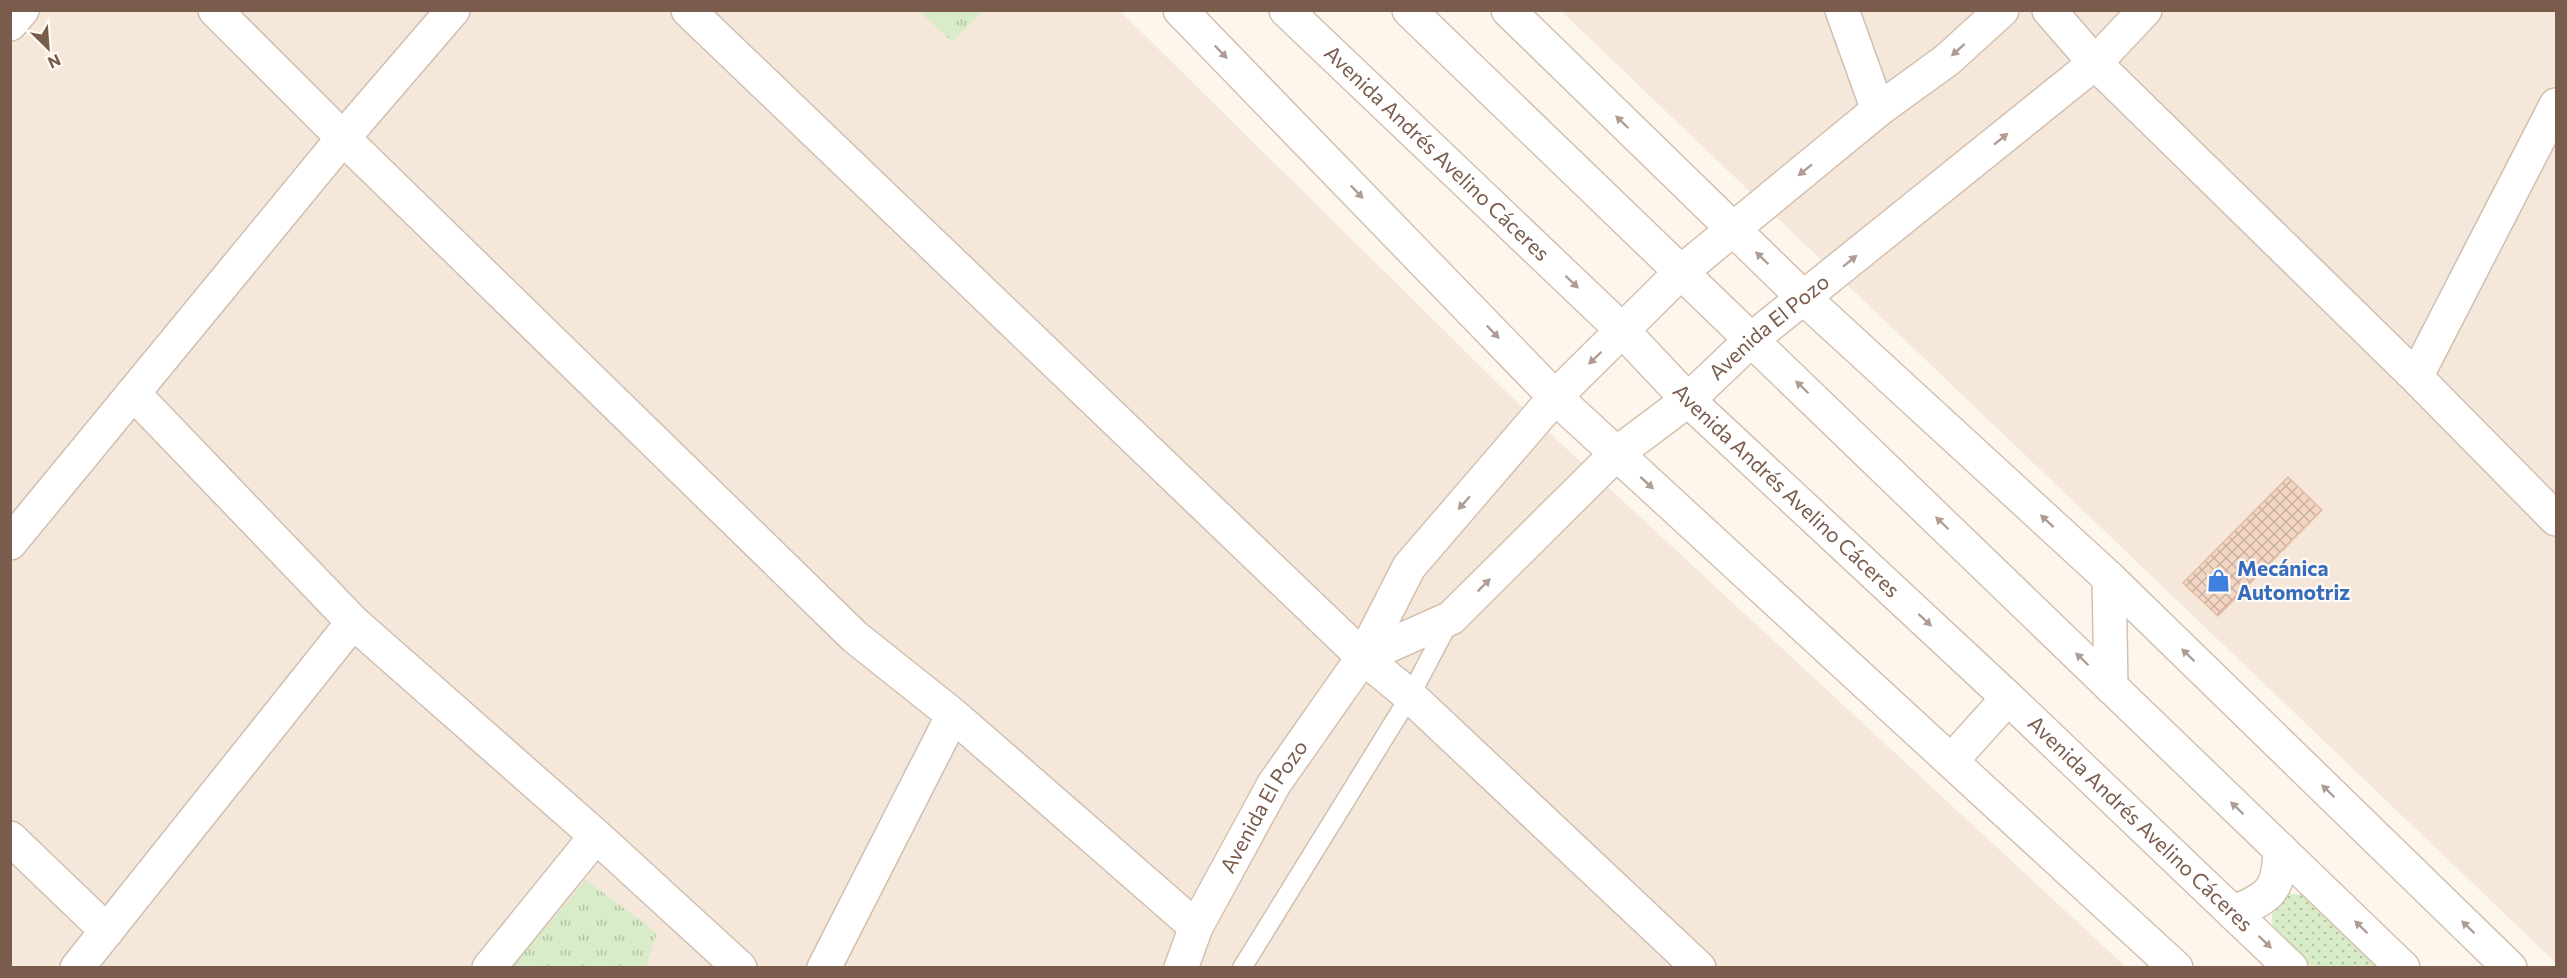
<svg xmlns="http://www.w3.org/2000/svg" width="2567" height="978" viewBox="0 0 2567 978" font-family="Commissioner,sans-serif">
<defs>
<pattern id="grass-dots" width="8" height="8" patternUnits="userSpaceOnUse" patternTransform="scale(1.5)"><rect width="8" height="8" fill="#d8ecc9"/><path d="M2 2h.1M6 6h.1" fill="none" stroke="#b4c2a5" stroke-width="1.8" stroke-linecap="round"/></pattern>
<pattern id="park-tufts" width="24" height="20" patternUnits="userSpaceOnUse" patternTransform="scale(1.5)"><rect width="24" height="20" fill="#d8ecc9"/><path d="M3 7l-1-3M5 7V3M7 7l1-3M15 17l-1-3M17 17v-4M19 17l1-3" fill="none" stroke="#b4c2a5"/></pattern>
<pattern id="building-cross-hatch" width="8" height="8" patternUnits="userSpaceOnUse" patternTransform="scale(1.5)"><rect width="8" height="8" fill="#f3d5c3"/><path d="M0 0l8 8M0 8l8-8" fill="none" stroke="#cab0a1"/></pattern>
</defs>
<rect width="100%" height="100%" fill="#fdf6ec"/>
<!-- residential -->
<path fill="#f5e8da" d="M10,11H1120L1528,413L2126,967H11Z
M1561,11H2556V963Z"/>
<!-- grass -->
<path fill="url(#grass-dots)" d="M2290,894L2305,895L2382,967H2312L2273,931L2272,914Z"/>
<!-- park -->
<path fill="url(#park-tufts)" d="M919,11H983L952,42Z
M586,880L657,933L646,967H512Z"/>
<!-- building -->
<path fill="url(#building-cross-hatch)" stroke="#e6bba3" stroke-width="1.5" d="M2288,477L2322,510L2218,616L2183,583Z"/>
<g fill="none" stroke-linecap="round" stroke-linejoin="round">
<defs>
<path id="lane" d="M1242,968L1410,696L1449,622"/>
<path id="street" d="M215,10L343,138L855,637L953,715L1196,927
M688,10L1363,657L1410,696L1699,968
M1842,10L1878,110
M2049,10L2095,63L2416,377L2556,519
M10,24L22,10
M2416,377L2556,105
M133,393L353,622L596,836L740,968
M10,543L343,138L453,10
M10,838L107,931
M77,968L353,622
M489,968L596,836
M824,968L953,715"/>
<g id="secondary">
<path d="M1180,10L1555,397L2176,968"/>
<path id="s1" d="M1286,10L1623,331L1688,400L2008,698L2291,968"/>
<path d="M1409,10L2403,968"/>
<path d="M1508,10L1804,298L2109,578L2510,968"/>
<path d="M2109,578L2111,687"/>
<path id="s2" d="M1363,657L1451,618L1616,454L1688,400L1752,339L2095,63L2145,10"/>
<path d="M1952,760L2008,698"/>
<path d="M2233,913C2271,896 2279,891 2280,849"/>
<path id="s3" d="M1181,968L1196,927L1274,784L1363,657L1409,567L1555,397L1681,272L1878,110L1947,60L2002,10"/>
</g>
</defs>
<!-- lane casing -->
<use href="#lane" stroke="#d1beb0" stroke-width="21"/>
<!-- street casing -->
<use href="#street" stroke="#d1beb0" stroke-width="36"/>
<!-- secondary casing -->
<use href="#secondary" stroke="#d6c0b0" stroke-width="36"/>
<!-- lane -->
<use href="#lane" stroke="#fff" stroke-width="18"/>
<!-- street -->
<use href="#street" stroke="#fff" stroke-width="33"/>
<!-- secondary -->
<use href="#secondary" stroke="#fff" stroke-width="33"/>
</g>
<!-- one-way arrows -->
<defs><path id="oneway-solid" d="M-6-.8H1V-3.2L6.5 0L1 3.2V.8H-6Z" transform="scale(1.5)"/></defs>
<g fill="#af9d94">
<use href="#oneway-solid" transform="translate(1958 50) rotate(138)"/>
<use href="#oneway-solid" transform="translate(1221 52) rotate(46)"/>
<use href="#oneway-solid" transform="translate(1622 122) rotate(-136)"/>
<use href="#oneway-solid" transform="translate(2001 139) rotate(-39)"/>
<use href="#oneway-solid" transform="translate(1805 170) rotate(141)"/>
<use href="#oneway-solid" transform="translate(1357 192) rotate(46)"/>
<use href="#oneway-solid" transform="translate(1762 258) rotate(-136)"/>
<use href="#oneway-solid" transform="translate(1850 261) rotate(-39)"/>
<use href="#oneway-solid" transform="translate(1572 282) rotate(44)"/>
<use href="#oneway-solid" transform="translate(1493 332) rotate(46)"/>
<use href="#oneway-solid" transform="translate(1595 358) rotate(136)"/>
<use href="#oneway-solid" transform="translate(1802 387) rotate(-136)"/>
<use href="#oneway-solid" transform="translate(1647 483) rotate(42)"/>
<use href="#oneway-solid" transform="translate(1464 503) rotate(131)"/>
<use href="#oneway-solid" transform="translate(2047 521) rotate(-137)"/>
<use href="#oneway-solid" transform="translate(1942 523) rotate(-136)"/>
<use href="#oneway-solid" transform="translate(1484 585) rotate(-45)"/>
<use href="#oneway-solid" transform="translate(1925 620) rotate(43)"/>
<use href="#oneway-solid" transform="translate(2188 655) rotate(-136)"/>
<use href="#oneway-solid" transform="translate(2082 659) rotate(-136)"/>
<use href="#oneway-solid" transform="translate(2328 791) rotate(-136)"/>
<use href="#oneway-solid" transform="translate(2237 808) rotate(-136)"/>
<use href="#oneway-solid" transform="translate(2361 927) rotate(-136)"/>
<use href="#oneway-solid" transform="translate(2468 927) rotate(-136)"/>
<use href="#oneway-solid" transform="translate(2265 942) rotate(44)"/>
</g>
<!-- icons -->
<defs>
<symbol id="shop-bare" viewBox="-9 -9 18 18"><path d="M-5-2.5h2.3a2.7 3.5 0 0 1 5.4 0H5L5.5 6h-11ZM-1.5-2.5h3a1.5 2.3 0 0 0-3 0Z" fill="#3f7fe0" stroke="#fffaf3" stroke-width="2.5" paint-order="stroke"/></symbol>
</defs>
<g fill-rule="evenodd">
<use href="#shop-bare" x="2202" y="564" width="33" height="33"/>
</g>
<g text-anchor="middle" stroke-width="4.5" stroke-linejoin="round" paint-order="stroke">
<!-- street labels -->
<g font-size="21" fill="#7a5c4d" stroke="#fffaf3">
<text dy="7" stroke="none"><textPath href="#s1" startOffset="208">Avenida Andrés Avelino Cáceres</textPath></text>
<text dy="7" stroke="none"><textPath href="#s2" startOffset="528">Avenida El Pozo</textPath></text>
<text dy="7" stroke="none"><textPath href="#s1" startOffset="694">Avenida Andrés Avelino Cáceres</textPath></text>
<text dy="7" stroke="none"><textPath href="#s3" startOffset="182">Avenida El Pozo</textPath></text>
<text dy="7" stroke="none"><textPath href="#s1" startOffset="1180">Avenida Andrés Avelino Cáceres</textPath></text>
</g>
<!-- shop labels -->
<g font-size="21" font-weight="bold" fill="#366cbe" stroke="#fffaf3" text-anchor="start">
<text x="2237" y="576">Mecánica<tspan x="2237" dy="24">Automotriz</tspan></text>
</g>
</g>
<!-- border -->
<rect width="2567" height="978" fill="none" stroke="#7a5c4d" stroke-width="24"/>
<!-- north arrow -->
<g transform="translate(48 48) rotate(155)" stroke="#fffaf3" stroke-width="4.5" paint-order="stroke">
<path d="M0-4.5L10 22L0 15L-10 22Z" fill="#7a5c4d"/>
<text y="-9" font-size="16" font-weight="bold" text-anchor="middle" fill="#7a5c4d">N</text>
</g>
</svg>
